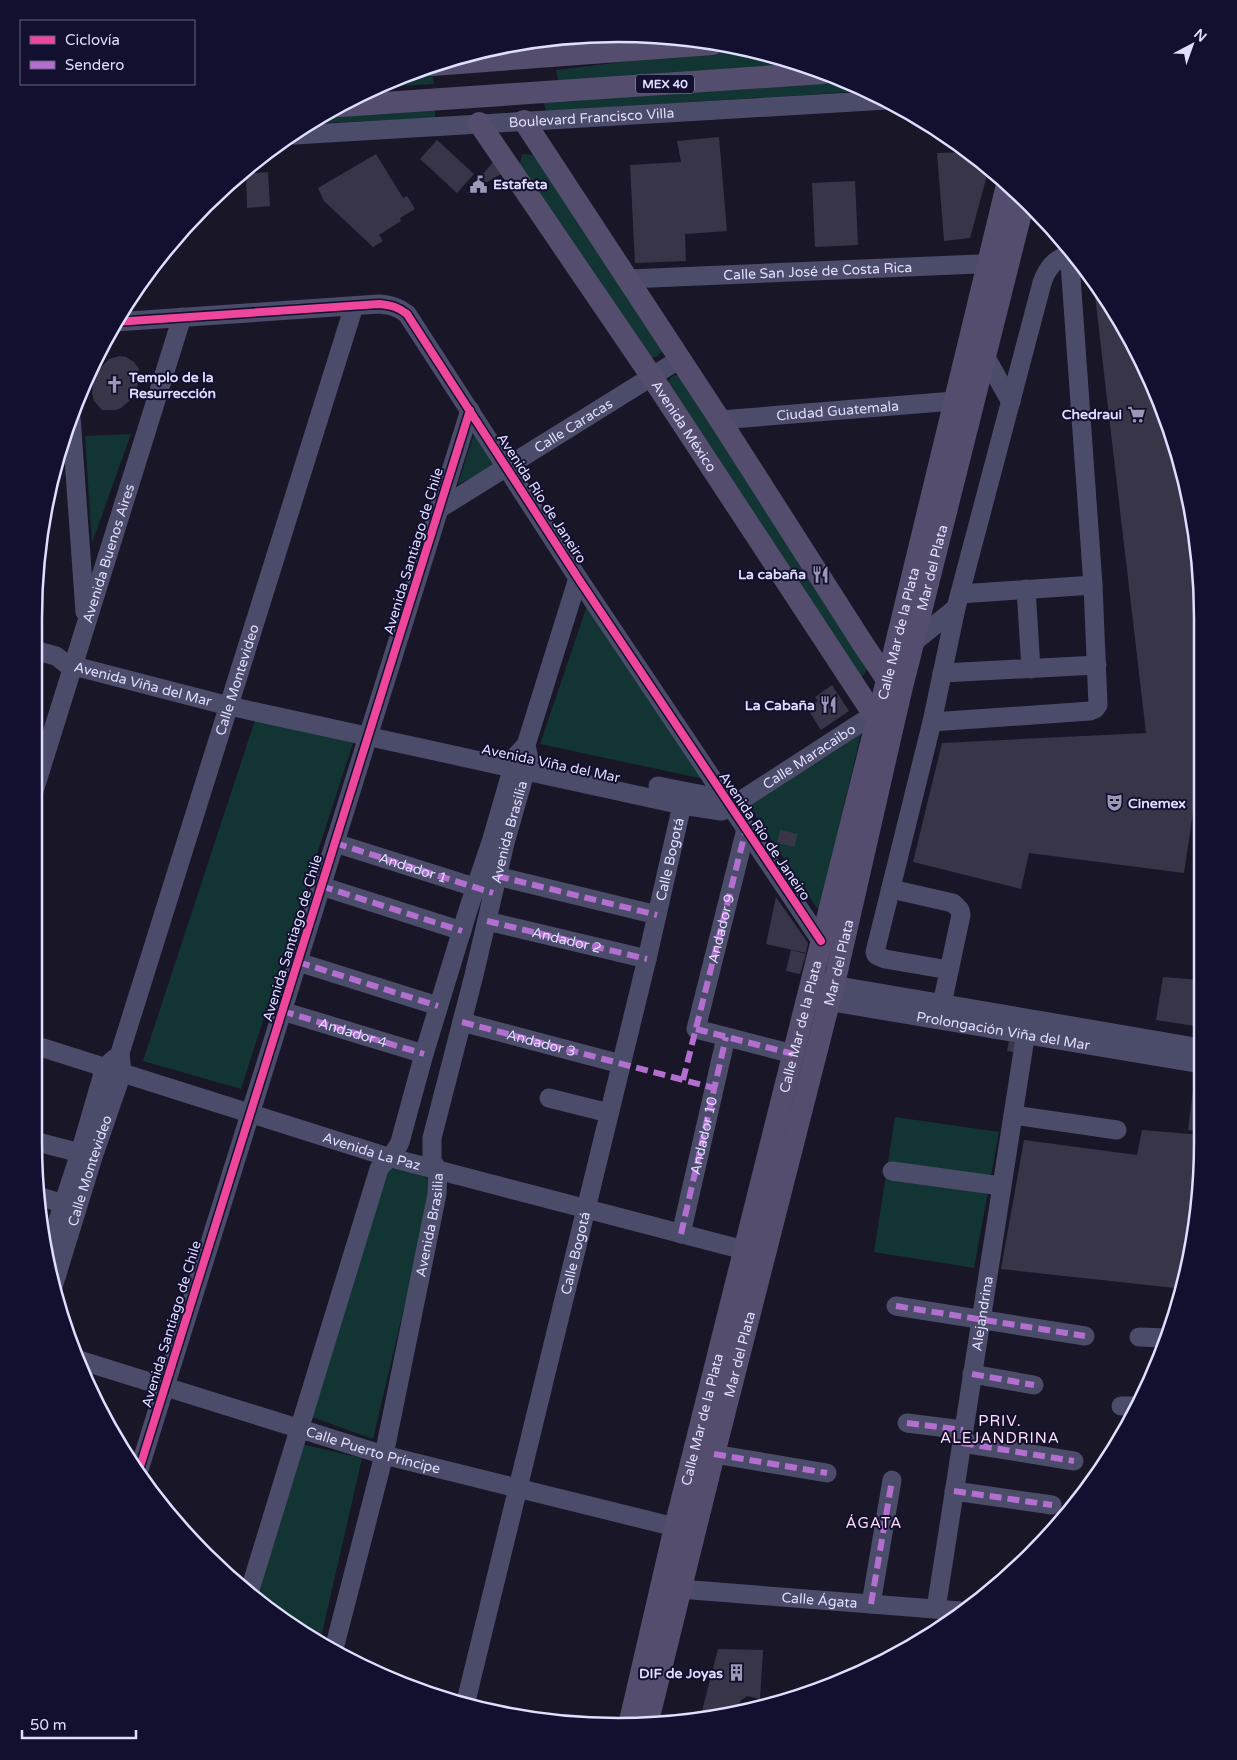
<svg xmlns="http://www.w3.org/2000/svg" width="1237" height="1760" viewBox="0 0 1237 1760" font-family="'Varela Round',sans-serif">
<rect width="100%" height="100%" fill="#191628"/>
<!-- green -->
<path fill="#123534" d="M656,35L667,37L539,43L538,40Z
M757,51L770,54L810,69L559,84L556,70L679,55Z
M431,69L434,84L382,87L420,70Z
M843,81L869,91L546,111L543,100Z
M435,107V118L324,123L316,119L326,112Z
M522,154L537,155L663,351L656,357L651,358L519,169Z
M676,375L683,378L868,667L864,675L858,678L668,382L671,377Z
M477,425L502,464L458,484Z
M131,434L92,543L85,436Z
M589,600L704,779L540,744Z
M255,720L353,743L241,1089L143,1061Z
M861,734L819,911L749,806Z
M895,1117L999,1132L974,1268L874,1252Z
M389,1165L434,1180L373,1439L312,1417Z
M301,1444L362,1458L320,1642L294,1628L255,1598Z"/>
<!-- building -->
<path fill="#383549" d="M719,137L727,231L685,234L686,261L635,263L630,165L681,162L677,141Z
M437,140L474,174L457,193L420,159Z
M971,152L989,168L970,238L944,241L937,153Z
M376,154L403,198L407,196L415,209L400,218L401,221L379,235L383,241L373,247L324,201L318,188Z
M493,162L503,173L466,194Z
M268,172L270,206L247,208L246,174Z
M855,181L858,245L815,247L812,183Z
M1094,287L1143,360L1183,467L1198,542L1200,766L1184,873L1029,853L1021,889L913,862L942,743L1146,733Z
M120,356L126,357L134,362L139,369L137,388L129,401L121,408L115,410H102L94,401L92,393L94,375L109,359Z
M832,685L849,711L821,730L807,708L818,701L815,697Z
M780,830L798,834L794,847L777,843Z
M776,897L808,943L806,953L766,944Z
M791,950L806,954L800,974L786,971Z
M1163,977L1201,980V1027L1156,1020Z
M1009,1041L1018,1043L1017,1053L1007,1051Z
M1194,1082L1201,1083L1202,1132L1188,1130Z
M1142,1130L1202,1135V1179L1184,1289L1001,1269L1024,1140L1137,1155Z
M718,1649L763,1650L760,1699L747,1696L740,1701L739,1713L717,1717L701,1715Z"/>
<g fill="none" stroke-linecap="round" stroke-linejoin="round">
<!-- path -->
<path stroke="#445464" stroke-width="2.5" stroke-dasharray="2.5 4" stroke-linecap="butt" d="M404,77H418"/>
<!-- minor -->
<g stroke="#4b4c69" stroke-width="19">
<path id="s1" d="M294,135L887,100"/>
<path id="s2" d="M628,279L1001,263"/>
<path d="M115,322L379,304C391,305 398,307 407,314L578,578L821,941"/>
<path d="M985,356L1011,402"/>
<path d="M71,417L85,612"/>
<path id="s3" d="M720,420L954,401"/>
<path id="s4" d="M439,509L680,359"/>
<path d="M1026,589L1031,669"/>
<path d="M960,594L1093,585"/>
<path d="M914,642L956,608"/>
<path id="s5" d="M34,650L56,656L65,663L74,666L229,706L682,805L721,811L732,808L743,799L862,722L878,716"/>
<path d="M942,673L1097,665"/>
<path d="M932,722L1090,711L1095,709L1098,705L1093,585L1069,249"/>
<path d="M658,786L709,796L732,799"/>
<path id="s6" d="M34,791L182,317"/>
<path d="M746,829L696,1029L793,1054"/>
<path id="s7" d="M335,843L487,891"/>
<path d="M497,876L657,915"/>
<path d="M321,886L462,931"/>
<path d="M891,889L953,903L960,910L961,915L942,1004"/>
<path d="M487,921L647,959"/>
<path d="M298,962L438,1006"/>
<path d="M949,970L885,959L876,955L875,952L932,722L956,608L1042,283C1047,268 1054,260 1069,254"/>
<path d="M821,983L1201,1048"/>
<path id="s8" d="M815,999L1201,1064"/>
<path d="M282,1011L424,1054"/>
<path d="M462,1022L621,1064"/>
<path id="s9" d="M34,1045L388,1157L744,1250"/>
<path d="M549,1098L609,1113"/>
<path d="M1013,1115L1117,1130"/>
<path d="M34,1141L80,1153"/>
<path d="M892,1171L1001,1186"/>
<path d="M41,1197L64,1204"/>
<path id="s10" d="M681,1234L726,1037"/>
<path d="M48,1251L80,1153L105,1067L114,1059"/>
<path id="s11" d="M53,1287L93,1157L122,1073L120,1053L354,306"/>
<path d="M896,1306L1085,1336"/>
<path d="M1139,1337L1166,1338"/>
<path id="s12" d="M76,1359L384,1455L675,1527"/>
<path d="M972,1374L1034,1385"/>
<path d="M1121,1406H1139"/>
<path d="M907,1423L963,1430"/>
<path d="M962,1443L1074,1461"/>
<path d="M714,1454L827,1473"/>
<path d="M138,1473L470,410"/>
<path d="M954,1491L1052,1505"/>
<path id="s13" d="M680,1589L960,1611"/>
<path d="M249,1593L379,1169C386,1159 396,1153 400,1142L424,1054L469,907L492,839L516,756L526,745L578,578"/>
<path d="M871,1604L892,1480"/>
<path id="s14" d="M936,1609L1028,1019"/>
<path id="s15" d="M334,1649L384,1455L437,1194L438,1170L432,1161V1138L474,975L505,843L529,759L526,745"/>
<path id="s16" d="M466,1701L647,959L682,805"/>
</g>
<!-- major -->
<g stroke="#554d6d" stroke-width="22">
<path d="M432,65L712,44"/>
<path d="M340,106L822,73"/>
<path d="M524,121L720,420L863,644L892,687"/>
<path id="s17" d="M479,123L652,377L870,709L878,716L888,722"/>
<path id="s18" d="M630,1721L675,1527L894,652L1007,185"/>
<path id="s19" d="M648,1721L714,1454L837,971L900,695L1024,201"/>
</g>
<!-- quiet -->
<g stroke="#b36fd0" stroke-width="6" stroke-dasharray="12 6" stroke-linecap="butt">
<path d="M335,843L493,893"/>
<path d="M497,876L657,915"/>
<path d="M321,886L462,931"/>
<path id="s20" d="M487,921L647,959"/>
<path d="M298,962L438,1006"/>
<path id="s21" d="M282,1011L424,1054"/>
<path id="s22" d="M462,1022L714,1088"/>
<path d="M696,1029L793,1054"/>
<path id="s23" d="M683,1080L746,829"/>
<path d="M681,1234L726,1037"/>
<path d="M896,1306L1085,1336"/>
<path d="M972,1374L1034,1385"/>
<path d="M907,1423L963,1430"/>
<path d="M962,1443L1074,1461"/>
<path d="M714,1454L827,1473"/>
<path d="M954,1491L1052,1505"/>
<path d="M871,1604L892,1480"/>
</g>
<defs>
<path id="cycleway" d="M115,322L379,304C391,305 398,307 407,314L578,578L821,941
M138,1473L470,410"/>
</defs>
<!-- cycleway casing -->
<use href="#cycleway" stroke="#130f2f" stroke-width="11"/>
<!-- cycleway -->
<use href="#cycleway" stroke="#ed469a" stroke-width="8"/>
</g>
<!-- icons -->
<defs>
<symbol id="civic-bare" viewBox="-9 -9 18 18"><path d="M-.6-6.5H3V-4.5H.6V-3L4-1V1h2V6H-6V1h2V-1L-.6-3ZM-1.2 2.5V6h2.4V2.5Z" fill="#9a98b4" stroke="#130f2f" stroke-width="2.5" paint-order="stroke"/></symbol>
<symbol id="church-bare" viewBox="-9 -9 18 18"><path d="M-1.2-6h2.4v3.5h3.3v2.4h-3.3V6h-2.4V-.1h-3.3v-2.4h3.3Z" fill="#9a98b4" stroke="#130f2f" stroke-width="2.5" paint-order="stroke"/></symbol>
<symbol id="supermarket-bare" viewBox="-9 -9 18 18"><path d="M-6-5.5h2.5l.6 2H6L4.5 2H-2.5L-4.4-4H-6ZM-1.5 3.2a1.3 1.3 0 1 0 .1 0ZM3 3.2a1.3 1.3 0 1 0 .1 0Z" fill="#9a98b4" stroke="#130f2f" stroke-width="2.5" paint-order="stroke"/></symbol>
<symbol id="restaurant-bare" viewBox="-9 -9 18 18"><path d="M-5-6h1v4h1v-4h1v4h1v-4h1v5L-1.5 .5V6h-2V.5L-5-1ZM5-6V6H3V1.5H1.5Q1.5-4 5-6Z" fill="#9a98b4" stroke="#130f2f" stroke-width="2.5" paint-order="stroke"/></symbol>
<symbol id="theatre-bare" viewBox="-9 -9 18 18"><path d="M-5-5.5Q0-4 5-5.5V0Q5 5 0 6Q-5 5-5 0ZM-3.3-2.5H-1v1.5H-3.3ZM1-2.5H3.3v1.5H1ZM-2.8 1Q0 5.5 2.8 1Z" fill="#9a98b4" stroke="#130f2f" stroke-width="2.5" paint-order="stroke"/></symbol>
<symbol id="building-bare" viewBox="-9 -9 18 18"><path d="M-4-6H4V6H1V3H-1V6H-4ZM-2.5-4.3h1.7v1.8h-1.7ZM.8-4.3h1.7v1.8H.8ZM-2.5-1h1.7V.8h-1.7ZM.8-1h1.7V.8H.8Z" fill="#9a98b4" stroke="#130f2f" stroke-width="2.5" paint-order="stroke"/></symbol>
</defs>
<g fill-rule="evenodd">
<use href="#civic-bare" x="466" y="172" width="25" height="25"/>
<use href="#church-bare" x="102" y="372" width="25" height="25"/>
<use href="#supermarket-bare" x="1124" y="402" width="25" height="25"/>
<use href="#restaurant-bare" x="808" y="562" width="25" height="25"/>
<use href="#restaurant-bare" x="816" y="692" width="25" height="25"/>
<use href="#theatre-bare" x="1102" y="790" width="25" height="25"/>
<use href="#building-bare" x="724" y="1660" width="25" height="25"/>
</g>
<g text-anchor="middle" stroke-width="4" stroke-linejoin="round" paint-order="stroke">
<!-- shield labels -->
<rect fill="#130f2f" stroke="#a2a0c1" stroke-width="1" x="636" y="74.5" width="58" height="19" rx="4"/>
<g font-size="12" font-weight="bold" fill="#dfdeff">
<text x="665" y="88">MEX 40</text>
</g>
<!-- street labels -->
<g font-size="14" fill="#dfdeff" stroke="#130f2f">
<text dy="5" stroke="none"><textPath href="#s1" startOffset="298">Boulevard Francisco Villa</textPath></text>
<text dy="5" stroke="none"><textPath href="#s2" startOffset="190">Calle San José de Costa Rica</textPath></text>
<text dy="5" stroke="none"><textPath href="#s3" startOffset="118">Ciudad Guatemala</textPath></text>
<text dy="5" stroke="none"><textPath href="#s4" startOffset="158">Calle Caracas</textPath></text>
<text dy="5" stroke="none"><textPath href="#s17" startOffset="366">Avenida México</textPath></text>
<text transform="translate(542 498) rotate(57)" y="5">Avenida Río de Janeiro</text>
<text transform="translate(413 551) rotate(-73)" y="5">Avenida Santiago de Chile</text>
<text dy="5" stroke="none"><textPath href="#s6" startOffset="249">Avenida Buenos Aires</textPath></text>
<text dy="5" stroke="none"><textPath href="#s19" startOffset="1188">Mar del Plata</textPath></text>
<text dy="5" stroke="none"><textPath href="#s18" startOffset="1120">Calle Mar de la Plata</textPath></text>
<text dy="5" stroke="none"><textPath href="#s11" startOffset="636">Calle Montevideo</textPath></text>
<text dy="5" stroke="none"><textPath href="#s5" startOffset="115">Avenida Viña del Mar</textPath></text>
<text dy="5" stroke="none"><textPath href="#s5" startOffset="811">Calle Maracaibo</textPath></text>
<text transform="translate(551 763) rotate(12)" y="5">Avenida Viña del Mar</text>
<text dy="5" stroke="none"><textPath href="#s15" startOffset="840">Avenida Brasilia</textPath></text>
<text transform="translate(765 836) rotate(56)" y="5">Avenida Río de Janeiro</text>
<text dy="5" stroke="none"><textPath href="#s16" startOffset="866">Calle Bogotá</textPath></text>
<text dy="5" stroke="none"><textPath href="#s7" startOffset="82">Andador 1</textPath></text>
<text dy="5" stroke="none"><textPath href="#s23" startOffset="156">Andador 9</textPath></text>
<text transform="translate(292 938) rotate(-73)" y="5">Avenida Santiago de Chile</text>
<text dy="5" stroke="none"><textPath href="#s20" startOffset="82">Andador 2</textPath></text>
<text dy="5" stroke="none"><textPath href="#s19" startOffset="782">Mar del Plata</textPath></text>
<text dy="5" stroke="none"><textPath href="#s18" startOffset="715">Calle Mar de la Plata</textPath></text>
<text dy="5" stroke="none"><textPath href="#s8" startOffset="191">Prolongación Viña del Mar</textPath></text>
<text dy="5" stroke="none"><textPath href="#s21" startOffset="74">Andador 4</textPath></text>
<text dy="5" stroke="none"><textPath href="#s22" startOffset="82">Andador 3</textPath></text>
<text dy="5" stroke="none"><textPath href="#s10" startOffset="101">Andador 10</textPath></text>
<text dy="5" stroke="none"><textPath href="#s9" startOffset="354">Avenida La Paz</textPath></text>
<text dy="5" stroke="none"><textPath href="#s11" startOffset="122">Calle Montevideo</textPath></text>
<text dy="5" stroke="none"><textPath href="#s15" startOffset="435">Avenida Brasilia</textPath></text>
<text dy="5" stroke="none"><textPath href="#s16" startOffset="461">Calle Bogotá</textPath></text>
<text dy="5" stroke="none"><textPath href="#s14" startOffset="299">Alejandrina</textPath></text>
<text transform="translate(171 1324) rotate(-73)" y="5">Avenida Santiago de Chile</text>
<text dy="5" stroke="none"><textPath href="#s19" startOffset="378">Mar del Plata</textPath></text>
<text dy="5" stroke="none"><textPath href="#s18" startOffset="310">Calle Mar de la Plata</textPath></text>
<text dy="5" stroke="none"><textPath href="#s12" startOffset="311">Calle Puerto Príncipe</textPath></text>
<text dy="5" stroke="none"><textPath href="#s13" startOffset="140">Calle Ágata</textPath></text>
</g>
<!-- poi labels -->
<g font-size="14" font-weight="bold" fill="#dfdeff" stroke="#130f2f" text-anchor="end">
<text x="493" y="189" text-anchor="start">Estafeta</text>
<text x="129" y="382" text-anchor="start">Templo de la<tspan x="129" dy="16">Resurrección</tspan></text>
<text x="1122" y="419">Chedraui</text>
<text x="806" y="579">La cabaña</text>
<text x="815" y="710">La Cabaña</text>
<text x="1128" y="808" text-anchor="start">Cinemex</text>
<text x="723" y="1678">DIF de Joyas</text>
</g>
<!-- neighbourhood labels -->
<g font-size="15" letter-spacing="1" fill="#ffe0f6" stroke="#130f2f">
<text x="1000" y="1426">PRIV.<tspan x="1000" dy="17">ALEJANDRINA</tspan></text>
<text x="874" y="1528">ÁGATA</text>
</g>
</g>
<!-- crop -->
<path d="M0 0H1237V1760H0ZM618 42H618A576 576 0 0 1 1194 618V1142A576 576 0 0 1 618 1718H618A576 576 0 0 1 42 1142V618A576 576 0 0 1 618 42Z" fill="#130f2f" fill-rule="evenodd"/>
<path fill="none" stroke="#dfdeff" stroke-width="2.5" d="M618 42H618A576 576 0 0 1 1194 618V1142A576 576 0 0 1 618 1718H618A576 576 0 0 1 42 1142V618A576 576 0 0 1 618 42Z"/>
<!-- legend -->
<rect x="20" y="20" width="175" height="65" fill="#130f2f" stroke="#656282"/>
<rect x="30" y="36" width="25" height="8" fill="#ed469a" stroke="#656282"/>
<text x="65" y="45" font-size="15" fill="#dfdeff">Ciclovía</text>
<rect x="30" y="61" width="25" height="8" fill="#b36fd0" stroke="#656282"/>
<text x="65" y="70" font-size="15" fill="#dfdeff">Sendero</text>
<!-- north arrow -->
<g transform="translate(1192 45) rotate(41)" stroke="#130f2f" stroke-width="4" paint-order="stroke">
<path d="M0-4L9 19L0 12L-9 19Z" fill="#dfdeff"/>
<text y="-8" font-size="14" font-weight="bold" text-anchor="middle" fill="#dfdeff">N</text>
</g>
<!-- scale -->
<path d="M22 1730v8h114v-8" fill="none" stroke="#dfdeff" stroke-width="2.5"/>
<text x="30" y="1730" font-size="15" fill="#dfdeff" stroke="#130f2f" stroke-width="4" paint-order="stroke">50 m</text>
</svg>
